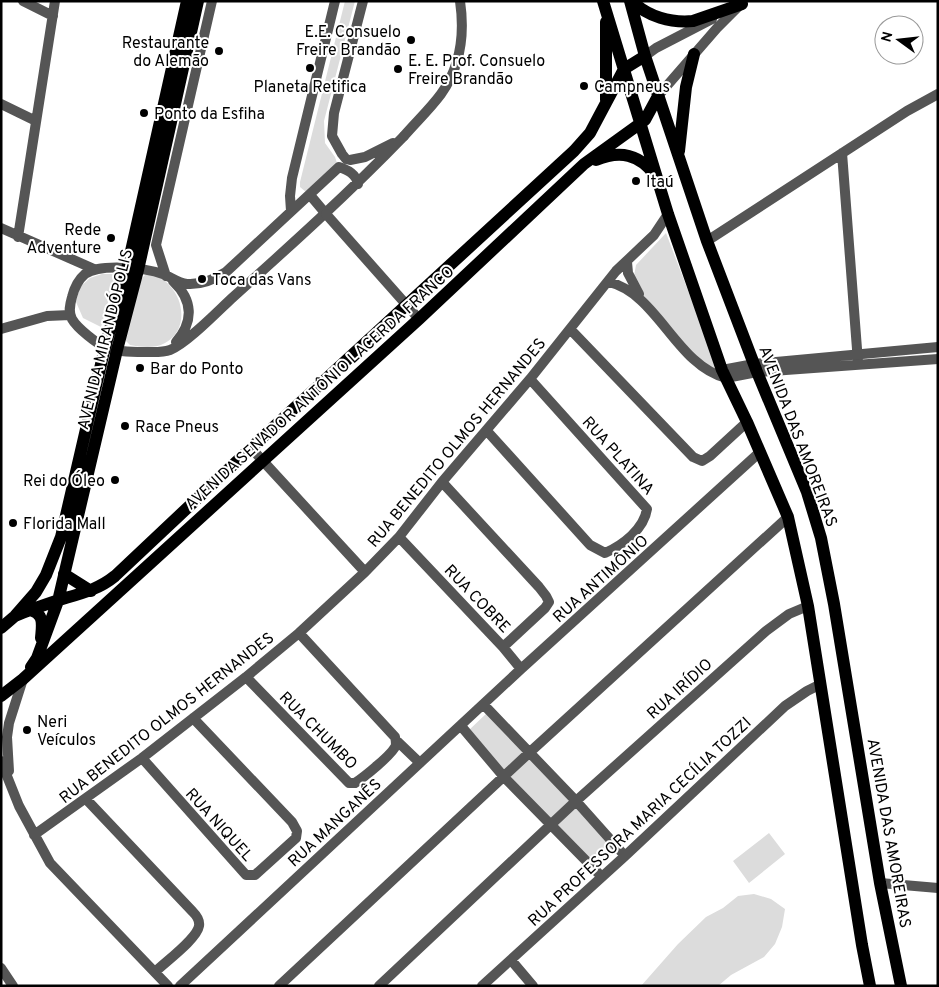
<svg xmlns="http://www.w3.org/2000/svg" width="939" height="987" viewBox="0 0 939 987" font-family="Overpass,sans-serif">
<rect width="100%" height="100%" fill="#fff"/>
<!-- green -->
<path fill="#dcdcdc" d="M345,1H355L324,121L325,143L335,157L337,163L306,192L300,187V182Z
M666,233L713,356L719,373L693,355L644,299L634,276L636,265Z
M102,274H116L101,327L83,318L76,302L80,287L90,278Z
M146,274C151,275 157,275 161,277C164,279 167,283 170,286C185,302 187,331 165,343C154,349 141,347 130,345L126,341L125,334L140,280Z
M488,712L617,851L595,868L468,731Z
M769,833L785,854L749,883L733,861Z
M754,894L771,899L785,909L782,927L775,944L764,957L731,975L718,986H641L678,944L706,917L723,908L738,896Z"/>
<g fill="none" stroke-linecap="round" stroke-linejoin="round">
<!-- minor -->
<path stroke="#555" stroke-width="10" d="M23,1L53,16
M363,1L334,113L332,136L342,154L346,159L350,160L365,157L393,143
M1,104L36,121
M842,153L858,362
M358,184C356,174 348,170 339,167L226,272C215,279 201,285 187,284C178,283 171,277 163,274C146,268 100,263 85,274C78,280 74,289 72,297C70,304 68,312 72,319C77,328 97,344 107,348C118,352 132,352 144,352C152,352 162,353 170,350C186,344 217,312 231,299C290,246 349,193 404,136
M310,195L326,214
M291,211L290,196L292,178L335,1
M1,228L94,269
M18,237L55,1
M707,241L907,111L938,94
M627,262L628,273L639,294
M166,276L156,245L212,1
M173,281C193,300 194,321 176,342
M609,282C658,294 676,365 726,378
M1,329L47,316L70,315
M570,329L693,457L702,461L710,456L747,422
M487,431L590,545L605,553C623,545 644,529 647,509L530,379
M251,448L365,572
M442,482L539,587L546,596L549,602L545,608L503,647
M399,537L503,647L521,669
M246,677L349,783H355C364,777 393,754 396,745C396,742 396,740 395,737L299,633
M484,705L576,801L625,856
M461,726L504,777L602,877
M396,740L420,763
M142,758L246,875H255L296,838L297,831L292,822L193,718
M1,761L19,806L50,863L168,986
M9,771L7,737L9,723L23,679
M86,799L193,912C197,916 200,920 199,926C197,939 165,962 155,972
M34,835L142,758L246,677L299,633L365,572L399,537L442,482L530,379L616,271L654,235L668,214
M880,883L938,888
M511,960L533,986
M1,968L13,986
M180,986L521,669L760,452
M279,986L530,752L788,517
M379,986L576,801L766,631L789,614L808,606
M482,986L625,856L785,706L807,691L821,684"/>
<!-- tertiary -->
<path stroke="#555" stroke-width="10" d="M645,56L656,48L712,19
M658,96L717,28L740,5
M404,136C416,122 430,109 441,94C461,66 465,35 460,1
M326,214L419,319
M722,370L754,364L938,347
M726,378L757,372L938,359"/>
<!-- primary -->
<path stroke="#000" stroke-width="12" d="M603,1L668,214L722,370L747,422L788,517L808,606L862,945L870,986
M630,1L645,56L707,241L757,372L807,492L821,538L834,604L880,883L901,986
M632,1C648,17 671,23 693,21L742,4
M606,22V100
M679,151L686,87L694,54
M596,160C620,150 639,154 655,175
M64,574L91,591
M30,610C45,614 42,625 41,638
M15,616C29,610 44,605 59,600C79,594 98,590 115,576L251,448L574,151L590,133L624,69L645,56
M1,628L15,616L36,592L46,575L61,537L105,347L127,269L187,1
M31,667L37,658L58,601L117,350L138,270L198,1
M1,696L23,679L419,319L584,164L645,120L658,96"/>
</g>
<!-- markers -->
<g fill="#000" stroke="#fff" stroke-width="2">
<circle cx="411" cy="40" r="5"/>
<circle cx="219" cy="51" r="5"/>
<circle cx="310" cy="68" r="5"/>
<circle cx="398" cy="69" r="5"/>
<circle cx="584" cy="86" r="5"/>
<circle cx="144" cy="113" r="5"/>
<circle cx="636" cy="181" r="5"/>
<circle cx="111" cy="238" r="5"/>
<circle cx="202" cy="279" r="5"/>
<circle cx="140" cy="368" r="5"/>
<circle cx="125" cy="426" r="5"/>
<circle cx="115" cy="480" r="5"/>
<circle cx="13" cy="523" r="5"/>
<circle cx="27" cy="730" r="5"/>
</g>
<g text-anchor="middle" stroke-width="4" stroke-linejoin="round" paint-order="stroke">
<!-- poi labels -->
<g font-size="16" fill="#000" stroke="#fff" text-anchor="start">
<text x="401" y="37" text-anchor="end">E.E. Consuelo<tspan x="401" dy="18">Freire Brandão</tspan></text>
<text x="209" y="48" text-anchor="end">Restaurante<tspan x="209" dy="18">do Alemão</tspan></text>
<text x="408" y="66">E. E. Prof. Consuelo<tspan x="408" dy="18">Freire Brandão</tspan></text>
<text x="310" y="92" text-anchor="middle">Planeta Retifica</text>
<text x="594" y="92">Campneus</text>
<text x="154" y="119">Ponto da Esfiha</text>
<text x="646" y="187">Itaú</text>
<text x="101" y="235" text-anchor="end">Rede<tspan x="101" dy="18">Adventure</tspan></text>
<text x="212" y="285">Toca das Vans</text>
<text x="150" y="374">Bar do Ponto</text>
<text x="135" y="432">Race Pneus</text>
<text x="105" y="486" text-anchor="end">Rei do Óleo</text>
<text x="23" y="529">Florida Mall</text>
<text x="37" y="727">Neri<tspan x="37" dy="18">Veículos</tspan></text>
</g>
<!-- street labels -->
<g font-size="16" fill="#000" stroke="#fff">
<text transform="translate(104 339) rotate(-76)" y="6">AVENIDA MIRANDÓPOLIS</text>
<text transform="translate(319 387) rotate(-42)" y="6">AVENIDA SENADOR ANTÔNIO LACERDA FRANCO</text>
<text transform="translate(799 436) rotate(69)" y="6">AVENIDA DAS AMOREIRAS</text>
<text transform="translate(456 442) rotate(-50)" y="6">RUA BENEDITO OLMOS HERNANDES</text>
<text transform="translate(619 455) rotate(48)" y="6">RUA PLATINA</text>
<text transform="translate(600 578) rotate(-42)" y="6">RUA ANTIMÔNIO</text>
<text transform="translate(478 598) rotate(46)" y="6">RUA COBRE</text>
<text transform="translate(679 688) rotate(-42)" y="6">RUA IRÍDIO</text>
<text transform="translate(166 717) rotate(-38)" y="6">RUA BENEDITO OLMOS HERNANDES</text>
<text transform="translate(319 730) rotate(45)" y="6">RUA CHUMBO</text>
<text transform="translate(639 821) rotate(-43)" y="6">RUA PROFESSORA MARIA CECÍLIA TOZZI</text>
<text transform="translate(334 822) rotate(-43)" y="6">RUA MANGANÊS</text>
<text transform="translate(220 824) rotate(48)" y="6">RUA NIQUEL</text>
<text transform="translate(890 833) rotate(80)" y="6">AVENIDA DAS AMOREIRAS</text>
</g>
</g>
<!-- border -->
<rect width="939" height="987" fill="none" stroke="#000000" stroke-width="5"/>
<!-- north arrow -->
<g transform="translate(899 40) rotate(285)"><circle r="24" fill="#ffffff" stroke="#999999"/>
<path d="M0-4L9 19L0 12L-9 19Z" fill="#000000"/>
<text y="-8" font-size="14" font-weight="bold" text-anchor="middle" fill="#000000">N</text>
</g>
</svg>
